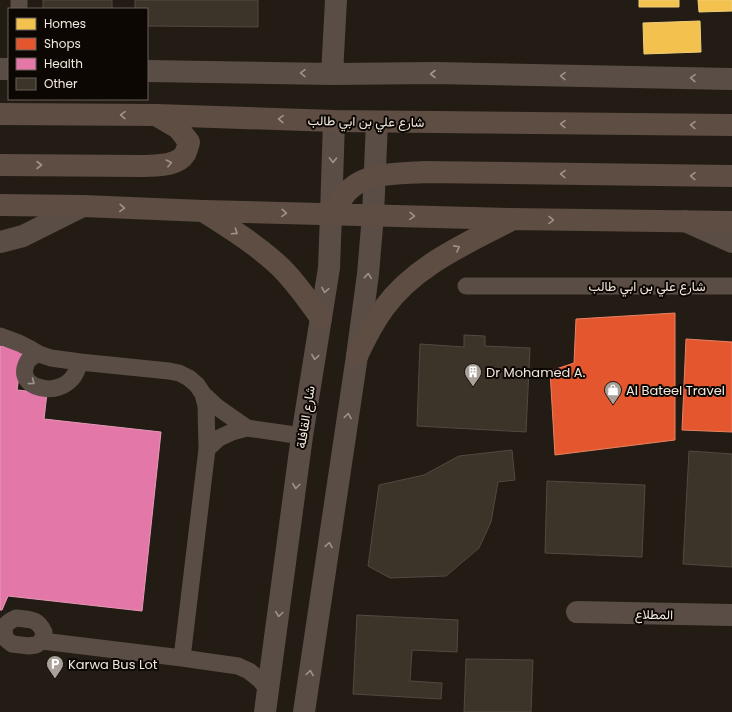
<svg xmlns="http://www.w3.org/2000/svg" width="732" height="712" viewBox="0 0 732 712" font-family="Poppins,Vazirmatn,sans-serif">
<rect width="100%" height="100%" fill="#231c14"/>
<!-- homes -->
<path fill="#f2c14e" stroke="#f2cd7a" d="M639,0H679V7H639Z
M698,0H732V11L699,12Z
M700,21L701,52L644,54L643,23Z"/>
<!-- shops -->
<path fill="#e4572e" stroke="#e88263" d="M675,313V440L555,455L550,371L574,363L576,319Z
M686,339L732,342V432L682,430Z"/>
<!-- health -->
<path fill="#e377a8" stroke="#e799b8" d="M0,346L23,349L17,390L47,393L44,419L161,432L142,611L8,596L2,610H0Z"/>
<!-- building -->
<path fill="#3c3429" stroke="#504a43" d="M43,0H112V9H43Z
M135,0H258V27L147,26V9H135Z
M464,335L485,336V346L530,348L526,432L417,426L420,344L464,347Z
M512,450L515,480L498,482L491,522L479,548L446,576L390,578L368,566L379,485L424,475L459,456Z
M689,451L732,454V567L683,564Z
M547,481L645,485L642,557L545,553Z
M357,615L458,620L457,652L412,650L410,681L442,683L441,699L353,694Z
M466,659L533,660L531,712H464Z"/>
<g fill="none" stroke-linecap="round" stroke-linejoin="round">
<!-- service -->
<path stroke="#5a4d45" stroke-width="17" d="M19,9V0
M466,286H732
M0,336L19,343L29,348L39,354L51,358L80,362L169,371L179,373L189,378L197,385L203,394L206,406L207,449L182,658L42,641
M39,354C37,355 33,356 31,358C27,360 26,365 25,368C21,386 46,392 59,387C65,385 72,380 75,374C77,371 78,366 80,362
M203,394L217,407L247,428
M207,449L219,438L232,432L247,428L302,436
M16,618C31,620 37,618 44,632L42,641L36,645L29,646L12,644L5,638C3,626 5,623 16,618Z
M182,658L238,666L249,671L259,679L269,690"/>
<!-- minor -->
<path stroke="#5a4d45" stroke-width="22" d="M0,69H9
M147,71L332,74L435,73L732,79
M332,74L336,0
M685,221L732,242
M0,242L23,236L83,206
M577,612L732,615
M265,712L302,436L329,268L331,214L334,121
M304,712L357,356L368,274L373,215L377,122"/>
<!-- secondary -->
<path stroke="#5d4d43" stroke-width="22" d="M0,114L156,115L334,121L732,125
M0,165L142,166C154,165 177,167 185,154C187,150 188,146 189,142L178,128L156,115
M0,205L83,206L203,211L512,219L732,222
M203,211C228,227 254,243 276,263C294,279 307,299 321,318
M331,214C337,207 343,195 350,189C369,172 399,174 424,172L732,176
M357,356C365,339 373,323 384,308C415,265 466,244 511,220"/>
</g>
<!-- one-way arrows -->
<defs><path id="oneway-chevron" d="M-2-3.5L2.5 0L-2 3.5" fill="none" stroke-width="1.6" stroke-linecap="round" stroke-linejoin="round"/></defs>
<g stroke="#9e938a">
<use href="#oneway-chevron" transform="translate(303 73) rotate(-179)"/>
<use href="#oneway-chevron" transform="translate(433 74) rotate(-180)"/>
<use href="#oneway-chevron" transform="translate(563 76) rotate(-179)"/>
<use href="#oneway-chevron" transform="translate(693 78) rotate(-179)"/>
<use href="#oneway-chevron" transform="translate(333 160) rotate(91)"/>
<use href="#oneway-chevron" transform="translate(368 276) rotate(-84)"/>
<use href="#oneway-chevron" transform="translate(325 290) rotate(99)"/>
<use href="#oneway-chevron" transform="translate(315 357) rotate(99)"/>
<use href="#oneway-chevron" transform="translate(32 382) rotate(37)"/>
<use href="#oneway-chevron" transform="translate(348 416) rotate(-81)"/>
<use href="#oneway-chevron" transform="translate(296 486) rotate(97)"/>
<use href="#oneway-chevron" transform="translate(329 545) rotate(-81)"/>
<use href="#oneway-chevron" transform="translate(279 614) rotate(97)"/>
<use href="#oneway-chevron" transform="translate(310 673) rotate(-81)"/>
</g>
<g stroke="#a09389">
<use href="#oneway-chevron" transform="translate(123 115) rotate(-179)"/>
<use href="#oneway-chevron" transform="translate(281 119) rotate(-178)"/>
<use href="#oneway-chevron" transform="translate(563 124) rotate(-179)"/>
<use href="#oneway-chevron" transform="translate(693 125) rotate(-179)"/>
<use href="#oneway-chevron" transform="translate(169 163) rotate(-14)"/>
<use href="#oneway-chevron" transform="translate(39 165)"/>
<use href="#oneway-chevron" transform="translate(563 174) rotate(-179)"/>
<use href="#oneway-chevron" transform="translate(693 176) rotate(-179)"/>
<use href="#oneway-chevron" transform="translate(122 208) rotate(2)"/>
<use href="#oneway-chevron" transform="translate(284 213) rotate(2)"/>
<use href="#oneway-chevron" transform="translate(412 216) rotate(2)"/>
<use href="#oneway-chevron" transform="translate(551 220) rotate(1)"/>
<use href="#oneway-chevron" transform="translate(235 232) rotate(34)"/>
<use href="#oneway-chevron" transform="translate(457 248) rotate(-28)"/>
</g>
<!-- icons -->
<defs>
<symbol id="building-pin" viewBox="-11 -11 22 30"><path d="M0 17L-7.5 6A9.5 9.5 0 1 1 7.5 6Z" fill="#a9a198" stroke="#0d0703"/><path d="M-4-6H4V6H1V3H-1V6H-4ZM-2.5-4.3h1.7v1.8h-1.7ZM.8-4.3h1.7v1.8H.8ZM-2.5-1h1.7V.8h-1.7ZM.8-1h1.7V.8H.8Z" fill="#fff"/></symbol>
<symbol id="shop-pin" viewBox="-11 -11 22 30"><path d="M0 17L-7.5 6A9.5 9.5 0 1 1 7.5 6Z" fill="#a9a198" stroke="#0d0703"/><path d="M-5-2.5h2.3a2.7 3.5 0 0 1 5.4 0H5L5.5 6h-11ZM-1.5-2.5h3a1.5 2.3 0 0 0-3 0Z" fill="#fff"/></symbol>
<symbol id="parking-pin" viewBox="-11 -11 22 30"><path d="M0 17L-7.5 6A9.5 9.5 0 1 1 7.5 6Z" fill="#a9a198" stroke="#0d0703"/><path d="M-3.5-5.5H1a3.5 3.5 0 0 1 0 7H-1V5.5H-3.5ZM-1-3.4V-.6H.8a1.4 1.4 0 0 0 0-2.8Z" fill="#fff"/></symbol>
</defs>
<g fill-rule="evenodd">
<use href="#building-pin" x="463" y="362" width="20" height="27"/>
<use href="#shop-pin" x="603" y="380" width="20" height="27"/>
<use href="#parking-pin" x="45" y="654" width="20" height="27"/>
</g>
<g text-anchor="middle" stroke-width="4" stroke-linejoin="round" paint-order="stroke">
<!-- street labels -->
<g font-size="13" fill="#f1e8df" stroke="#0d0703">
<text transform="translate(366 121) rotate(1)" y="5">شارع علي بن ابي طالب</text>
<text x="647" y="291">شارع علي بن ابي طالب</text>
<text transform="translate(305 417) rotate(-81)" y="5">شارع القافلة</text>
<text transform="translate(654 614) rotate(1)" y="5">المطلاع</text>
</g>
<!-- poi labels -->
<g font-size="13" fill="#f1e8df" stroke="#0d0703" text-anchor="start">
<text x="486" y="377">Dr Mohamed A.</text>
<text x="626" y="395">Al Bateel Travel</text>
<text x="68" y="669">Karwa Bus Lot</text>
</g>
</g>
<!-- legend -->
<rect x="8" y="8" width="140" height="92" fill="#0d0703" stroke="#68615b"/>
<rect x="16" y="18" width="20" height="12" fill="#f2c14e" stroke="#68615b"/>
<text x="44" y="28" font-size="12" fill="#f1e8df">Homes</text>
<rect x="16" y="38" width="20" height="12" fill="#e4572e" stroke="#68615b"/>
<text x="44" y="48" font-size="12" fill="#f1e8df">Shops</text>
<rect x="16" y="58" width="20" height="12" fill="#e377a8" stroke="#68615b"/>
<text x="44" y="68" font-size="12" fill="#f1e8df">Health</text>
<rect x="16" y="78" width="20" height="12" fill="#3c3429" stroke="#68615b"/>
<text x="44" y="88" font-size="12" fill="#f1e8df">Other</text>
</svg>
